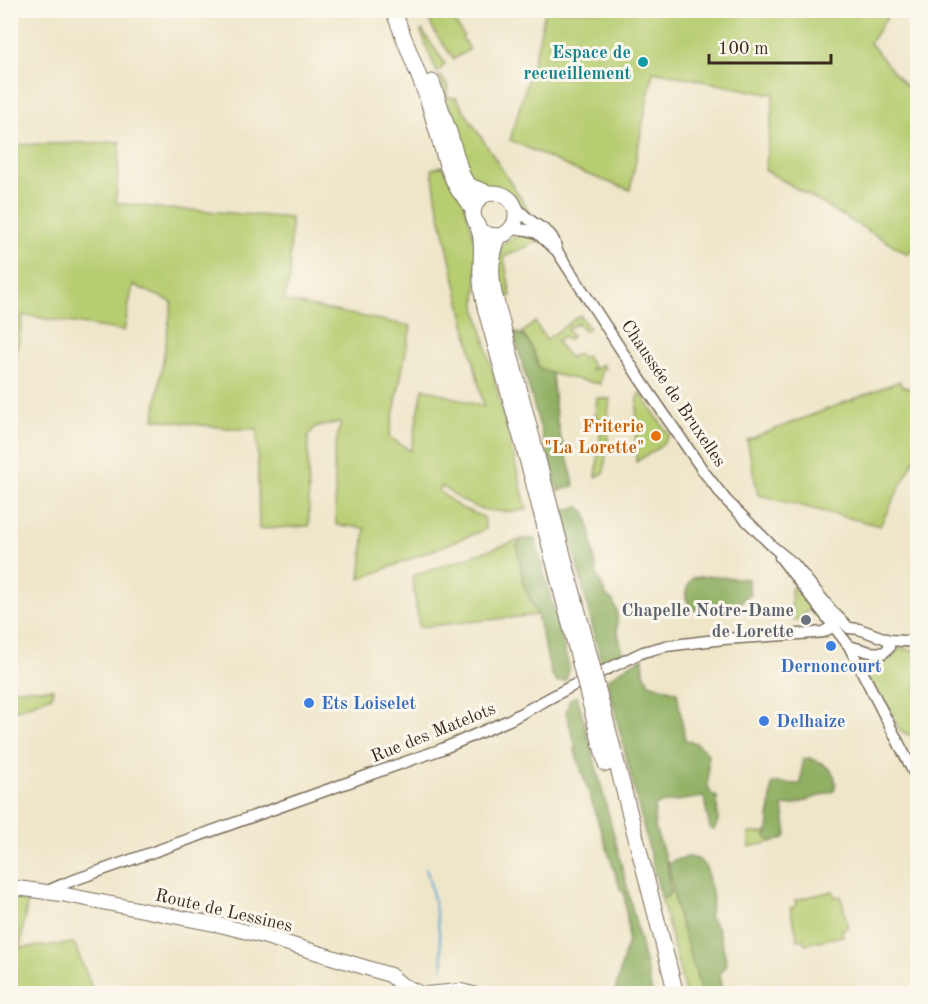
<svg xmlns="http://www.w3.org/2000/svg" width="928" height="1004" viewBox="0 0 928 1004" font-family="'Old Standard TT',serif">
<rect width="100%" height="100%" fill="#fbf7ec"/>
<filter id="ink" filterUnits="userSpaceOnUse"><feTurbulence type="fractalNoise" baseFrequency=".0167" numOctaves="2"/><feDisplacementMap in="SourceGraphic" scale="12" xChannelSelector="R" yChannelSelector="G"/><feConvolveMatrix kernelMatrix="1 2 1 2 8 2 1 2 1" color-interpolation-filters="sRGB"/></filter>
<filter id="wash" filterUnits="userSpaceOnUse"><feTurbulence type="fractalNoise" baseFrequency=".008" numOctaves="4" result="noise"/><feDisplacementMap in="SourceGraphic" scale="24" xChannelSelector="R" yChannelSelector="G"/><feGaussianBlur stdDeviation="1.35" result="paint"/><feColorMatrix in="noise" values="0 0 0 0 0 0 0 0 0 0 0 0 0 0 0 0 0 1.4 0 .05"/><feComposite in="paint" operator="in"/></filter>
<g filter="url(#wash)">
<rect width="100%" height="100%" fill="#efe6c9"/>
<!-- green -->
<path fill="#b7cd72" stroke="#797c48" stroke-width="1.5" d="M428,11H450L452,13L450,15L464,36L462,38L470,49L454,59C444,45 428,28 428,11Z
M545,11H891L870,43C885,61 900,82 917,97V242L908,254L765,170L774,93L767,94L653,71L630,190L578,171L510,140L537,48Z
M422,30L445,64L437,73L421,32Z
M439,76H441L449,88L446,93L449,97L456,98L532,216L483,189L463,169L462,144Z
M120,142L116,203L138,205L165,209L194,210L291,218L290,278L284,301L411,326L389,437L411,451L423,388L484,407L436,197L432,169L442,166L464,202L477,248L476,306L527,510C489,515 472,510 442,486L439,491L459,507L484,517L486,529L360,579L365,528L336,525L334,458L337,438L341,422L315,427L308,437L309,526L259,529L257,429H234L154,419L172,302L133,285L124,331L23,315L11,390V145Z
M521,235L535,238L539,241L504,257L511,296L506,298L496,276L501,246L506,241Z
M580,315L589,328L584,331L578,323L567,329L572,337L567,340L564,336L556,341L570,358L578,353L582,359L586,356L593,367L590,369L591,371L602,364L605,368L602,369L600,384L552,374L539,368L531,346L522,333L535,322L546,340Z
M900,381L901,386L917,390V454L880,526L758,495L747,440Z
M640,392L669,435C664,448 647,454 636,462C636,446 634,404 640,392Z
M597,398L610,399L608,415L610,416L604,473L596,477L602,419L595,418Z
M522,539L517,545L523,583L537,615L419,627L412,576Z
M793,586L799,594L801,592L814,609L812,611L810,609L796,621L792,619L791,588Z
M900,648L917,651V738L900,731L890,709L871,683L859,655L890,660Z
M11,689H53L52,696L11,712Z
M749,833H768L766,836L771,842L749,847Z
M667,861L669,864L676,908L702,993H684V988L661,897L666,898L670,893Z
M833,891L835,897L841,896L848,928L842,929L843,936L805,944L803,939L798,940L790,908L796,906L795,900Z
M11,895L28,898L20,948L74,943L94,993H11Z"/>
<!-- forest -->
<path fill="#91b064" stroke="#666d41" stroke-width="1.5" d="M513,331C530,336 534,353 539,368L552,374C554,395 555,416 560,435C564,452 572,468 574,486L558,491Z
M578,506L586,513L589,525L597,575L607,597L612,600L617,611V629L620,642L624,654L602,665L564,511Z
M522,539H535L569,667L566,681L556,682L551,673L537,615L523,583L517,545Z
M709,576L748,579L750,595L742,601L732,606L718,605L705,610H693C683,597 684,592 692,578Z
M643,658L644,672L649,683L677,692L685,740L696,743L708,754V786L711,794L717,797L718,821L714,830L710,829L704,797L663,803L656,805C650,827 661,840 666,860C669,871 669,883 670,893L666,898L661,897L607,680L629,665Z
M577,696C604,795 630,893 652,993H618V992L615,991L628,940V927L624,892L620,889L619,885L574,748L576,747L566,712L570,699Z
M809,758C824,762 841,774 834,791L793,805L783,806L787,835L784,838L771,842L766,836L768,833L772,783L801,784L803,759Z
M689,857L698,859L706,867L713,899L709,917L717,926L725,954L726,966L720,974L724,993H702L676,908L669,864L674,860Z"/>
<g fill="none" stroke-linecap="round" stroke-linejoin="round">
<!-- stream -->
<path stroke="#5aa7d3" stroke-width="2" d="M426,868C436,901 440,933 443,968"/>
</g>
</g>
<g filter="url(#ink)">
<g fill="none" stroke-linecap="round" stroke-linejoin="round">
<defs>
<path id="minor" d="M515,206C520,211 524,216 530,220C542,230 552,230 556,247
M509,231L518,229L527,230L537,233L557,251L640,379L704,472L726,500L773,547L794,564L832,611L849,628L859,629L889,640L918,642
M780,557L849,646L918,781
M849,646L870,652L883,653L889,648V640
M45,892L66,883L442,749L509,720L572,686L643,652L666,646L724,639L814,633L823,632L834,626"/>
<path id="major" d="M10,887L61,894L224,926L263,936L390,975L402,985L422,994
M425,994L461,991L473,994"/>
<path id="highway" d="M393,10L427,97L447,165L454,182L459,191L468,201L473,211
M432,82L450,135L462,175L466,182L472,187L489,193
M479,230C487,235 496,238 505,234C511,230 516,223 516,215C517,193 485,184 475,205C470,217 476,220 479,230C483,241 481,255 481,266C480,282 482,296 486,311C501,367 517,422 532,477C549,542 565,606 582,671
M499,236C491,256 490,272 494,293L592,665
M597,686L676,994
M587,691L606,764"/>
</defs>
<!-- minor casing -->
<use href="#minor" stroke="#7a6c5a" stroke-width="13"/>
<!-- major casing -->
<use href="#major" stroke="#7a6c5a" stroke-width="16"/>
<!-- highway casing -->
<use href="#highway" stroke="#7a6c5a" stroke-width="17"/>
<!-- minor -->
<use href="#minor" stroke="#fff" stroke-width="10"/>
<!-- major -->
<use href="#major" stroke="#fff" stroke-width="14"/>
<!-- highway -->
<use href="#highway" stroke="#fff" stroke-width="15"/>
<defs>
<path id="highway-bridge" d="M592,665L597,686
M582,671L587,691"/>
</defs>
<!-- highway-bridge casing -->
<use href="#highway-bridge" stroke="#7a6c5a" stroke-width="17" stroke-linecap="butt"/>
<!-- highway-bridge -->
<use href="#highway-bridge" stroke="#fff" stroke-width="15"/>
</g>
</g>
<!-- markers -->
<circle fill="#0f9aa8" stroke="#fbf7ec" stroke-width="2" cx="643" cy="62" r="6"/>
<circle fill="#e8710a" stroke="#fbf7ec" stroke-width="2" cx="656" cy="436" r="6"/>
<circle fill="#6b7280" stroke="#fbf7ec" stroke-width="2" cx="806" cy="620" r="6"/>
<g fill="#3f7fe0" stroke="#fbf7ec" stroke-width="2">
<circle cx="831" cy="646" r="6"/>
<circle cx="309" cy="703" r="6"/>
<circle cx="764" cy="721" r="6"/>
</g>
<g text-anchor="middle" stroke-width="6" stroke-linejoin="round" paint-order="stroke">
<!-- culture labels -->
<g font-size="18" font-weight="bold" fill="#0d838f" stroke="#fbf7ec" text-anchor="end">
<text x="631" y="58">Espace de<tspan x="631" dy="21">recueillement</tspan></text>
</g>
<!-- street labels -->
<g font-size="18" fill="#3b2a1e" stroke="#fbf7ec">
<text transform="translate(674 393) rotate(56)" y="6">Chaussée de Bruxelles</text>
<text transform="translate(433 732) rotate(-22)" y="6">Rue des Matelots</text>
<text transform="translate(224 910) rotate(13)" y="6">Route de Lessines</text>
</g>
<!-- food labels -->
<g font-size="18" font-weight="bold" fill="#c56008" stroke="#fbf7ec" text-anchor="end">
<text x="644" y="432">Friterie<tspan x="644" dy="21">"La Lorette"</tspan></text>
</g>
<!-- worship labels -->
<g font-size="18" font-weight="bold" fill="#5b616d" stroke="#fbf7ec" text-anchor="end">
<text x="794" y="616">Chapelle Notre-Dame<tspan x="794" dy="21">de Lorette</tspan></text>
</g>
<!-- shop labels -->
<g font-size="18" font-weight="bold" fill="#366cbe" stroke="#fbf7ec" text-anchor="start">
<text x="831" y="672" text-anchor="middle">Dernoncourt</text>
<text x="321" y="709">Ets Loiselet</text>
<text x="776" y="727">Delhaize</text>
</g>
</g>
<!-- margin -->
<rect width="928" height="1004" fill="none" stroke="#fbf7ec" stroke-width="36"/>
<!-- scale -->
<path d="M709 54v9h122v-9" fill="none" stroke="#3b2a1e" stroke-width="3"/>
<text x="718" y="54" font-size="18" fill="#3b2a1e" stroke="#fbf7ec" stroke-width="4.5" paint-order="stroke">100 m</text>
</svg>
